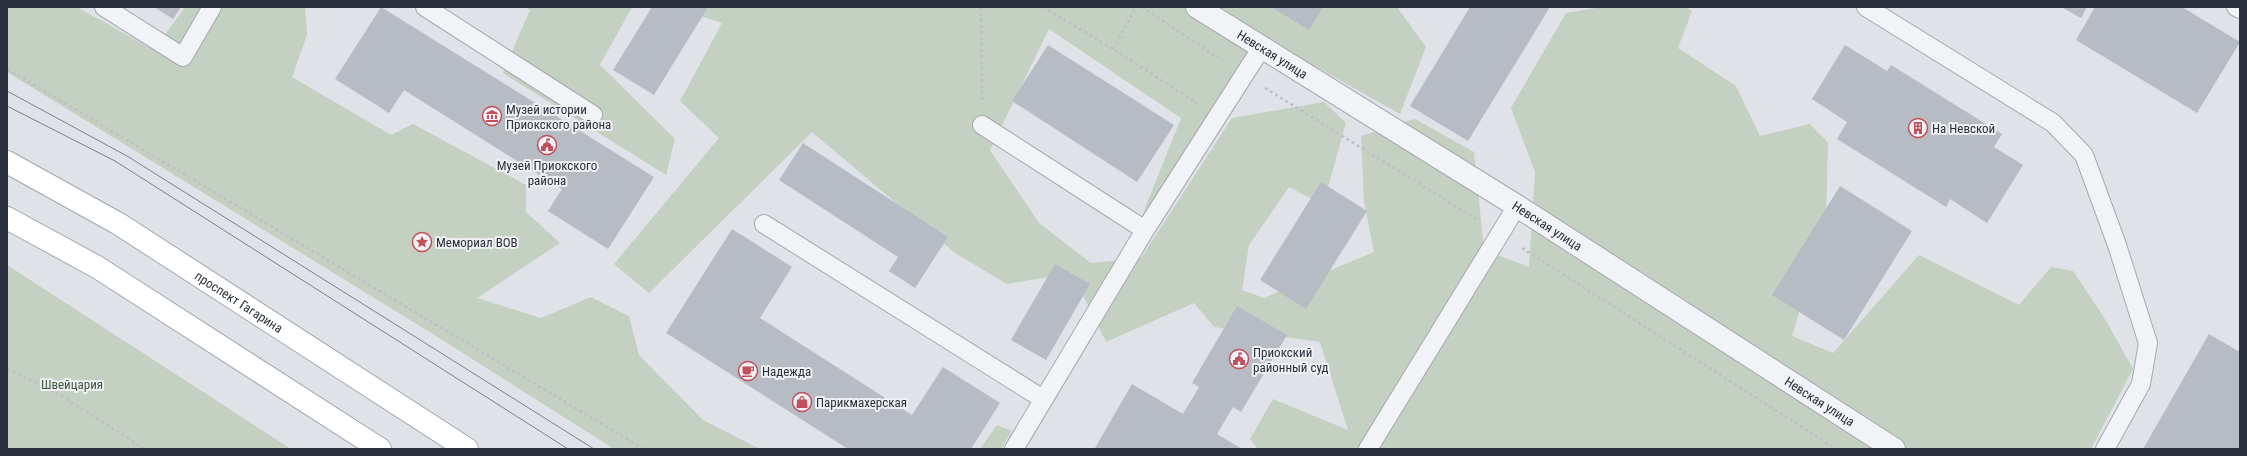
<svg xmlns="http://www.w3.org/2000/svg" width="2247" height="456" viewBox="0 0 2247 456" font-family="'Roboto Condensed',sans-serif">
<rect width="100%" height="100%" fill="#dfe2e7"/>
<!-- green -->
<path fill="#c4d0c1" d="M7,7H77L154,50L185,7H305L307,35L292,77L391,135L413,124L526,185V212L560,243L477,298L541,318L591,297L629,316L639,355L703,420L760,449H614L436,336L7,72Z
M525,7H632L600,65L675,139L666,175L503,73L530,10Z
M673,7H1397L1426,47L1400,114L1274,43L1143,213L1181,118L1049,29L990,150L1039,223L1091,263L1141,258L1232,118L1324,102L1346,123L1328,187L1312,199L1289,187L1249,245L1242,290L1264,298L1374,252L1364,202L1361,136L1415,119L1474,152L1484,250L1529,267L1535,172L1511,108L1566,13L1602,7H1686L1692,11L1678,48L1736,86L1760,136L1810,124L1828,143L1826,221L1792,336L1833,353L1919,255L2019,305L2051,267L2073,271L2105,319L2133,369L2091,449H1258L1250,439L1273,399L1348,430L1320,342L1214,327L1194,303L1106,342L1072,273L1007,284L955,253L812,132L649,293L614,264L719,138L680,101L722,23Z
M7,265L291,449H7Z
M997,425L1012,431L1001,449H980Z"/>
<!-- building -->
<path fill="#b7bbc3" d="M154,7H181L173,19Z
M381,7L654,177L608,249L548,211L562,189L404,90L389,113L335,79Z
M652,7H708L654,95L613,70Z
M1271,7H1323L1309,30Z
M1470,7H1550L1468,141L1410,106Z
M2061,7H2087L2081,18Z
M2095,7H2182L2240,42L2197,113L2076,40Z
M1048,45L1174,125L1137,182L1012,101Z
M1845,45L1887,71L1891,65L2002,134L1994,147L2023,165L1987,223L1950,199L1946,207L1837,139L1847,122L1812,99Z
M803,143L948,237L915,288L889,271L898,257L779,180Z
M1321,182L1367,211L1306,309L1260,280Z
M1840,186L1912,231L1844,340L1772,295Z
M732,229L792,267L760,318L912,415L943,367L1000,403L971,449H848L666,333Z
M1055,264L1090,284L1046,360L1011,340Z
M1237,306L1287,335L1241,412L1233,407L1217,434L1242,449L1095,448L1132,384L1183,414L1199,387L1192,383Z
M2209,334L2240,352V449H2143Z"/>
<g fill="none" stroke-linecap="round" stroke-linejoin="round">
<defs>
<path id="lane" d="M104,7L183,57L212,7
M425,7L593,115
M1866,7L2053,123L2084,155L2117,245L2148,343L2141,384L2105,449
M2236,7L2240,9
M982,125L1145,230
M764,224L1043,399
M1014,449L1145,230L1262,47
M1368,449L1517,206"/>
<g id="street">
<path id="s1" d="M1197,7L1517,206L1894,449"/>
</g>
<g id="primary">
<path id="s2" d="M7,162L119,224L467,449"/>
<path d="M7,218L97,267L380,449"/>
</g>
</defs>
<!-- lane casing -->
<use href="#lane" stroke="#a5a9b1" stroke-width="20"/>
<!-- street casing -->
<use href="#street" stroke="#a5a9b1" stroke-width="24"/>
<!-- primary casing -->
<use href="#primary" stroke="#a0a6b1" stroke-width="24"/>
<!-- path -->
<path stroke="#bec0c6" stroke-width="2.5" stroke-dasharray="3 3" stroke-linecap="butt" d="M981,7L982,101
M1043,7L1113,49L1197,103
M1142,7L1223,61
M1113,49L1136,7
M7,70L18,75L644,449
M1265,88L1479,221
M1522,248L1836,449
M7,369L52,390L145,449"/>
<!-- lane -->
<use href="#lane" stroke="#f2f3f6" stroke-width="18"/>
<!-- street -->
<use href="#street" stroke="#f2f3f6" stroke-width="22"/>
<!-- primary -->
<use href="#primary" stroke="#fff" stroke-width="22"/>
<!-- tram -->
<path stroke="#7a818f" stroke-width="1" d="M7,91L127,156L594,449
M7,106L115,161L568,449"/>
</g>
<!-- icons -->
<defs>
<symbol id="museum-ring" viewBox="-11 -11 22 22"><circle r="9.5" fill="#eff1f5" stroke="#c0505c" stroke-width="1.5"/><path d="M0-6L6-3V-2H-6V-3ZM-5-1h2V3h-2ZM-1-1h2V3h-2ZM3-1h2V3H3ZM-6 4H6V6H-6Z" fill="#c0505c"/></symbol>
<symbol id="building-ring" viewBox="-11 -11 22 22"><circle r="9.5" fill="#eff1f5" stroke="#c0505c" stroke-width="1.5"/><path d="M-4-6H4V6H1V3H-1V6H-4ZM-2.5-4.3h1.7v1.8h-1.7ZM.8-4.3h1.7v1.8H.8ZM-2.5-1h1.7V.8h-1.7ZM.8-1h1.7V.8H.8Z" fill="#c0505c"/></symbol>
<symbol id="civic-ring" viewBox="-11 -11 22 22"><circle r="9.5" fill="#eff1f5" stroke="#c0505c" stroke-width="1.5"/><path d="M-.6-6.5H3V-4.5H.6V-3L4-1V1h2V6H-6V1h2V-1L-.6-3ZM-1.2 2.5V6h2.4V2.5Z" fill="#c0505c"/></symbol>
<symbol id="sight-ring" viewBox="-11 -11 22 22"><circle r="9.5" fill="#eff1f5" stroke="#c0505c" stroke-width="1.5"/><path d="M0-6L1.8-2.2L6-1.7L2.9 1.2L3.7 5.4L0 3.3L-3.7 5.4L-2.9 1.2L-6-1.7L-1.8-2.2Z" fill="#c0505c"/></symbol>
<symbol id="cafe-ring" viewBox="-11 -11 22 22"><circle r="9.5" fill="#eff1f5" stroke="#c0505c" stroke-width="1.5"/><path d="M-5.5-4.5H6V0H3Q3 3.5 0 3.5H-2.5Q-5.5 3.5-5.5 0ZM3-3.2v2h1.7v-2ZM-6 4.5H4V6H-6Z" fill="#c0505c"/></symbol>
<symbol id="shop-ring" viewBox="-11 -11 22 22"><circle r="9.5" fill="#eff1f5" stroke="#c0505c" stroke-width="1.5"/><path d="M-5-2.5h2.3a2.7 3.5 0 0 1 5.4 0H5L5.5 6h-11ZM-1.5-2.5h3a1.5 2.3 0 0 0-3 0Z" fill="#c0505c"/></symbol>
</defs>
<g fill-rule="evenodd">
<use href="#museum-ring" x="481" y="105" width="22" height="22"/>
<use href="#building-ring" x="1907" y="117" width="22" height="22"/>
<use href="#civic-ring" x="536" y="134" width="22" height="22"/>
<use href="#sight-ring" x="411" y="231" width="22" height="22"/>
<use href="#civic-ring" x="1228" y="348" width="22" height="22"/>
<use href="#cafe-ring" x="737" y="360" width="22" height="22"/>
<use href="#shop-ring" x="791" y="391" width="22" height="22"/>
</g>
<g text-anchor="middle" stroke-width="4" stroke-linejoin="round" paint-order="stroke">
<!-- street labels -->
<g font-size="13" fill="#2a303d" stroke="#eff1f5">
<text dy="5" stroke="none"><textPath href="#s1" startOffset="89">Невская улица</textPath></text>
<text dy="5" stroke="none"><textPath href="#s1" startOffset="413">Невская улица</textPath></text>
<text dy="5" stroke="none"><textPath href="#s2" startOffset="271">проспект Гагарина</textPath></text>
<text dy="5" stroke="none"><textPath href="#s1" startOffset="737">Невская улица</textPath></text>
</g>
<!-- poi labels -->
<g font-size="13" fill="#2a303d" stroke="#eff1f5" text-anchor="start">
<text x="506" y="114">Музей истории<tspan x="506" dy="15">Приокского района</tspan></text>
<text x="1932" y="133">На Невской</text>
<text x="547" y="170" text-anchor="middle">Музей Приокского<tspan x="547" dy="15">района</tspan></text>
<text x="436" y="247">Мемориал ВОВ</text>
<text x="1253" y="357">Приокский<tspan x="1253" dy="15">районный суд</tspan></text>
<text x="762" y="376">Надежда</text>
<text x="816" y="407">Парикмахерская</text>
</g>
<!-- park labels -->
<g font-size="13" fill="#3d5738" stroke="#eff1f5">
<text x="72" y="389">Швейцария</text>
</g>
</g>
<!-- border -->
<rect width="2247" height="456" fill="none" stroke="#2a303d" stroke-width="16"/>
</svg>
